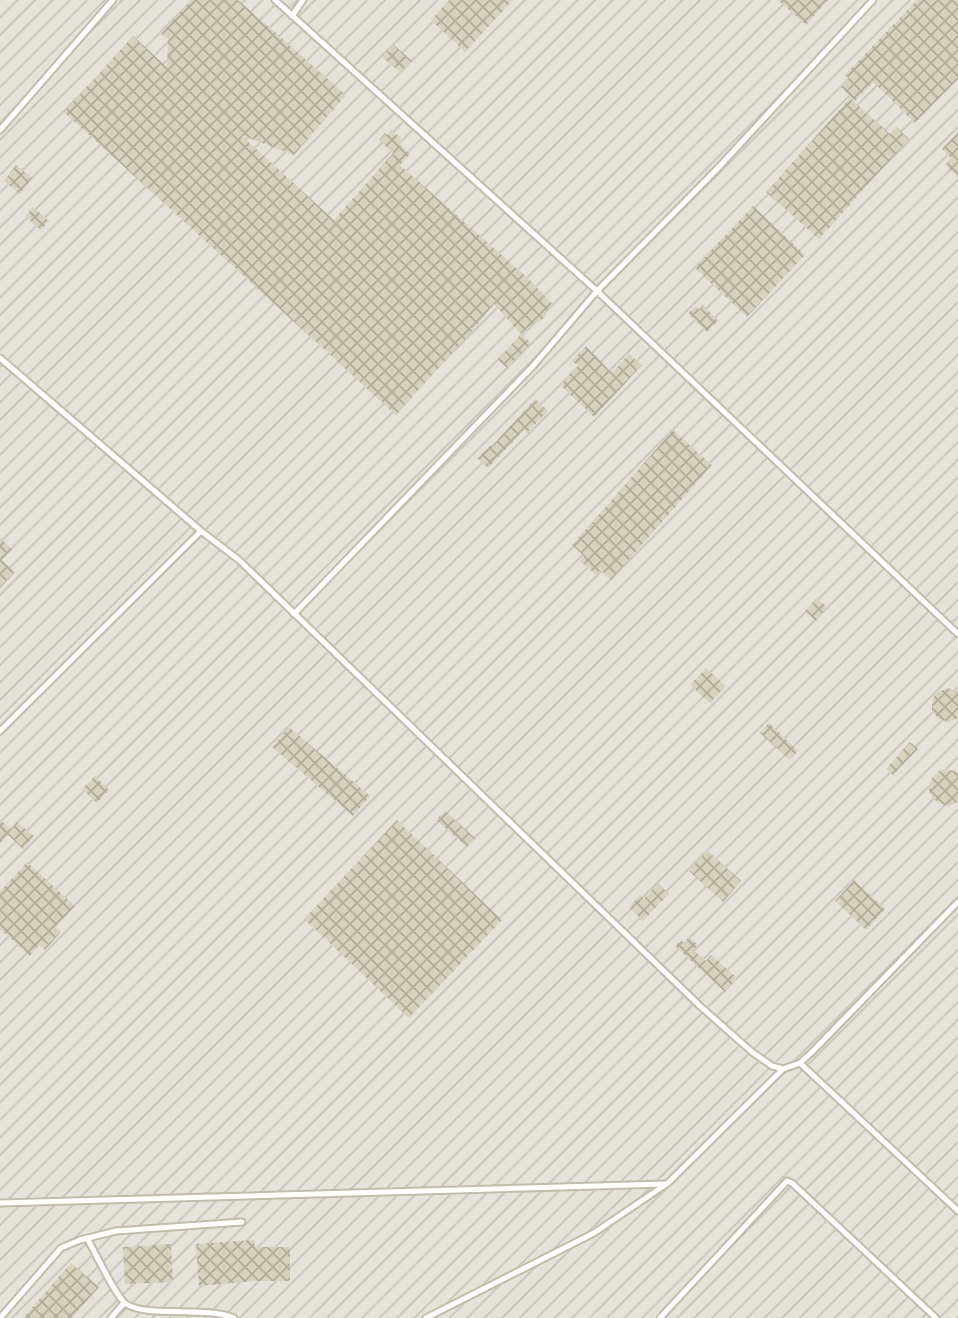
<svg xmlns="http://www.w3.org/2000/svg" width="958" height="1318" viewBox="0 0 958 1318" font-family="'Source Sans 3',sans-serif">
<defs>
<pattern id="industrial-furrows" width="10" height="10" patternUnits="userSpaceOnUse" patternTransform="scale(1.75)"><rect width="10" height="10" fill="#e5e2da"/><path d="M-1 1l2-2M0 10L10 0M9 11l2-2" fill="none" stroke="#c6c3bc"/></pattern>
<pattern id="building-cross-hatch" width="8" height="8" patternUnits="userSpaceOnUse" patternTransform="scale(1.75)"><rect width="8" height="8" fill="#d7d2bd"/><path d="M0 0l8 8M0 8l8-8" fill="none" stroke="#b0ac9a"/></pattern>
</defs>
<rect width="100%" height="100%" fill="#f5f3e9"/>
<!-- industrial -->
<path fill="url(#industrial-furrows)" d="M0,0H958V1318H0Z"/>
<!-- building -->
<path fill="url(#building-cross-hatch)" d="M191,0H238L346,95L294,155L241,135L334,220L393,153L379,140L385,133L387,135L391,130L403,140L399,144L410,154L400,165L531,281L553,305L544,313L546,316L539,322L537,320L521,334L531,343L507,368L498,360L521,334L494,304L465,339L396,415L64,112L133,36L167,67L168,39L161,34Z
M449,0H513L465,52L431,20Z
M778,0H828L806,25Z
M917,0H958V79L915,123L873,82L855,101L841,87L849,79L845,75Z
M393,44L412,61L401,73L382,57Z
M850,98L890,134L896,127L909,139L819,239L766,192Z
M958,132V177L945,165L951,158L942,149Z
M16,165L32,178L20,194L4,181Z
M753,206L805,255L747,317L695,268Z
M33,207L49,221L41,230L25,216Z
M703,305L718,321L707,332L688,313L696,306L699,309Z
M586,346L612,373L629,354L642,365L594,417L560,385L578,366L572,361Z
M535,399L548,411L527,433L524,430L488,468L477,458L491,445L492,446Z
M673,430L712,465L611,580L600,570L596,575L580,561L584,556L572,545Z
M0,538L12,549L2,560L15,572L0,588Z
M817,598L827,607L816,621L805,611Z
M706,668L726,686L710,703L690,685Z
M948,688L958,692V718L949,722L939,719L932,711V705L934,696L938,692Z
M769,723L798,751L790,760L760,733Z
M289,727L370,796L353,816L272,747Z
M910,742L918,749L893,775L886,769Z
M946,769L958,772V802L949,806L938,803L930,794L929,789L932,778L940,770Z
M95,776L109,790L97,803L82,789Z
M445,811L475,838L467,847L436,820Z
M0,819L11,830L17,822L34,836L23,849L8,835L0,844Z
M397,820L502,920L409,1018L304,919Z
M707,850L741,881L723,902L689,871Z
M27,862L75,906L55,927L61,932L45,950L39,945L30,956L0,929V892Z
M854,880L885,909L866,930L835,901Z
M658,883L669,894L643,921L629,907L640,895L644,899Z
M689,937L698,945L693,950L706,961L711,955L737,978L725,992L675,946L681,940L684,943Z
M254,1240L255,1247H290V1281H257L199,1286L196,1244Z
M171,1244L173,1282L125,1284L123,1247Z
M71,1263L99,1287L72,1318H23Z"/>
<g fill="none" stroke-linecap="round" stroke-linejoin="round">
<defs>
<path id="service" d="M275,0L597,291L958,634
M292,16L303,0
M0,130L113,0
M0,358L201,531L239,560L700,1006L752,1052L772,1066L783,1069
M294,614L533,366L597,291L717,169L873,0
M0,731L201,531
M800,1063L958,1211
M0,1203L665,1184
M87,1238C95,1252 116,1297 126,1304C148,1318 205,1306 234,1318
M0,1318L61,1248L80,1240L116,1231L242,1222
M111,1318L124,1303
M426,1318L594,1233L668,1183L783,1069L800,1063L812,1052L958,902
M660,1318L787,1181L792,1183L936,1318"/>
</defs>
<!-- service casing -->
<use href="#service" stroke="#c1bdab" stroke-width="9"/>
<!-- service -->
<use href="#service" stroke="#fff" stroke-width="5"/>
</g>
</svg>
